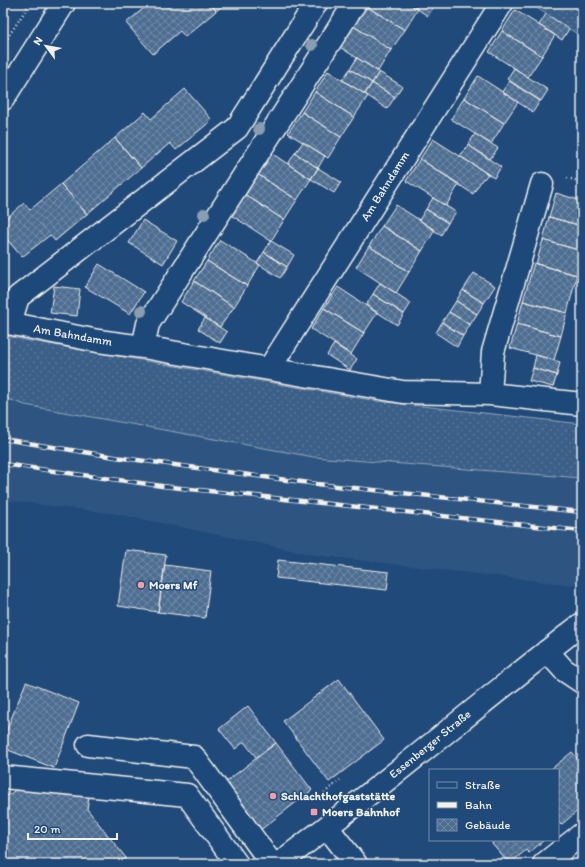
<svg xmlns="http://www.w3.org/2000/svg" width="585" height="867" viewBox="0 0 585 867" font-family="Itim,sans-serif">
<defs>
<pattern id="grass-dots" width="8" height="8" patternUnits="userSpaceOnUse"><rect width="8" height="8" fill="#3a5f88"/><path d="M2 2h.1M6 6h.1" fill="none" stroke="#577699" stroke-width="1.8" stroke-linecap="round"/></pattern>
<pattern id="building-cross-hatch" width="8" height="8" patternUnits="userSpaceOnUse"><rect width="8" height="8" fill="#4d6e92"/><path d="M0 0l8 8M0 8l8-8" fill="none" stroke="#708aa6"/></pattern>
</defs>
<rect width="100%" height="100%" fill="#1f4a7a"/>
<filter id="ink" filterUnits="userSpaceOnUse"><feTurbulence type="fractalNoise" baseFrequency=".025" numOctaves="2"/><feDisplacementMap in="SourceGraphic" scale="8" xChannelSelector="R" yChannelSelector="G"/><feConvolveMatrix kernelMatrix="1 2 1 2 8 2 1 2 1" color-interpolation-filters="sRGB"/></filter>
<g filter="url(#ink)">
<!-- built -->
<path fill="#2d5581" d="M3,397L25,405L314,457L582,478V577L572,585L315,555L117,514L3,500Z"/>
<!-- grass -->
<path fill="url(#grass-dots)" stroke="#97a8b8" d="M529,3H582V37Z
M3,335L25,340L377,401L582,424V478L314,457L25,405L3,397Z"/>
<!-- building -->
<path fill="url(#building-cross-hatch)" stroke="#f4f1e8" d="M150,3H158L160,6L164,3H210L216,11L185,37L180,31L153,54L126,23Z
M210,3H226L216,11Z
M366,3H408L418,9L405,30L364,5Z
M408,3H433L435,5L428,16Z
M364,5L405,30L391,50L352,25Z
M515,10L555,35L542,56L502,31Z
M546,14L569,29L562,40L539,25Z
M352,25L391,50L378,71L338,46Z
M502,31L542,56L528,77L489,52Z
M357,58L379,72L372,83L350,69Z
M514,68L548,90L541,101L507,79Z
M350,69L372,83L365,94L342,80Z
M328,71L368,96L354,117L315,92Z
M379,72L402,86L395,97L372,83Z
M478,76L518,102L504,123L464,98Z
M509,81L540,101L533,112L502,92Z
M372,83L395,97L387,109L365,94Z
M185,89L212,120L176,150L170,143L141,168L115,138L145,112L151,119Z
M315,92L354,117L341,137L302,112Z
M464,98L504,123L491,144L451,119Z
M302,112L341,137L328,158L288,133Z
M475,134L498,148L490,159L468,145Z
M115,138L141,168L87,214L61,184Z
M433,139L488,174L484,179L483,178L473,194L420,159Z
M303,142L325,156L318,168L295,153Z
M468,145L501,167L494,178L460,156Z
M271,153L311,179L297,200L257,174Z
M295,153L318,168L311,179L288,164Z
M420,159L459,184L446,206L406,181Z
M318,168L341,182L334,193L311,179Z
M257,174L297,200L284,220L244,194Z
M61,184L87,214L55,241L50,235L22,257L3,235V221L24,203L30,210Z
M556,193L582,201V226L549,217Z
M244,194L284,220L271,241L231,215Z
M433,198L456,212L448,223L426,209Z
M396,205L435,230L422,251L382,226Z
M426,209L448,223L441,235L419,220Z
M549,217L582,226V251L543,240Z
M143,220L177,241L163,264L129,243Z
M382,226L422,251L409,272L369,246Z
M220,240L260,265L247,286L207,261Z
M543,240L582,251V269L580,276L536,264Z
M271,241L294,255L287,267L264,252Z
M369,246L409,272L396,293L356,267Z
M264,252L287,267L280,278L257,263Z
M207,261L247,286L234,307L194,281Z
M534,263L577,275L567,313L523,301Z
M99,264L144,292L130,314L85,287Z
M474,273L495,286L484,303L463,290Z
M194,281L234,307L220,327L181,302Z
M380,283L411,303L404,314L373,294Z
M54,286L80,289L77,316L50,313Z
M338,287L377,313L364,333L324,308Z
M463,290L484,303L477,314L456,301Z
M373,294L404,314L397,325L366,305Z
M456,301L477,314L470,325L449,312Z
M523,301L567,313L561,336L517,324Z
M324,308L364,333L351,354L311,329Z
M449,312L470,325L463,336L442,322Z
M205,318L227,332L220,343L198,329Z
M442,322L463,336L457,347L436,333Z
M517,324L561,336L554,360L510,348Z
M334,344L357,359L350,370L327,355Z
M536,355L560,362L557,375L533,368Z
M533,368L557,375L553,387L529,381Z
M126,550L166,555L158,612L118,606Z
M278,560L389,572L387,590L276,578Z
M165,565L211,571L205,618L158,612Z
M339,679L384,740L329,782L283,721Z
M26,682L79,703L54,768L3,748V739Z
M248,706L276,743L256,757L244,742L235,749L219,729Z
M276,743L312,790L259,831L223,784Z
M572,752L582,764V807L561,825L558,821V770H550Z
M19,787L89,797L87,809L126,858L118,864H3V798L7,795L8,796Z
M493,840H544L529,853L526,850L513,861L505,859L492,844Z
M582,855V864H571Z"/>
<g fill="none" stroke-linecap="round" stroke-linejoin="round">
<defs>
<path id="minor" d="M3,322L98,341L143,347L269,369L403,392L490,394L582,404
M10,323L18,297L237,128L316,3
M143,347L148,324L355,3
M269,369L502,3
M490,394L493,352L542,184
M547,651L564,670L582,682
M88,745L194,757L272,864
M3,777L187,795L237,864
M327,827L356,864
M278,864C382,787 480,703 582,624
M544,864L582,834"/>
<path id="major" d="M3,99L64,3"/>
</defs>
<!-- minor casing -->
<use href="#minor" stroke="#f4f1e8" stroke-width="25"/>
<!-- major casing -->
<use href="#major" stroke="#f4f1e8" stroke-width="25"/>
<!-- path -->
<path stroke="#f4f1e8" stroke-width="2.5" stroke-dasharray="1 3" stroke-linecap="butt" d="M3,45L30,3
M567,178L582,182
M324,793L340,780"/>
<!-- minor -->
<use href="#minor" stroke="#1f4a7a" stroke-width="22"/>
<!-- major -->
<use href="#major" stroke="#1f4a7a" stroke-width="22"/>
<defs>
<path id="rail" d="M3,439L115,457L317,484L582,512
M3,464L162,486L582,531"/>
</defs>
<!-- rail casing -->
<use href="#rail" stroke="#f4f1e8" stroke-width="4.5"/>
<!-- rail -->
<use href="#rail" stroke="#1f4a7a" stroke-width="3" stroke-dasharray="9" stroke-linecap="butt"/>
</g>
<!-- trees -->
<g fill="#8a9eb1">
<circle cx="312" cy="45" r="6"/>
<circle cx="259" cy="129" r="6"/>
<circle cx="204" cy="214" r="6"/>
<circle cx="141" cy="311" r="6"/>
</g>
</g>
<!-- markers -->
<g fill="#ff9aa2" stroke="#1f4a7a" stroke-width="1.5">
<circle cx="141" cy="585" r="4"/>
<circle cx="273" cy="796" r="4"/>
<rect x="310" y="808" width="8" height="8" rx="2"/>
</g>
<g text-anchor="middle" stroke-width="3" stroke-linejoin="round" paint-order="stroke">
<!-- street labels -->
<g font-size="12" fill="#f4f1e8" stroke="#1f4a7a">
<text transform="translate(385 186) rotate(-58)" y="4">Am Bahndamm</text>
<text transform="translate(73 335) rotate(10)" y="4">Am Bahndamm</text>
<text transform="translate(430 744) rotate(-39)" y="4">Essenberger Straße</text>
</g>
<!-- poi labels -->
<g font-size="12" font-weight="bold" fill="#f4f1e8" stroke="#1f4a7a" text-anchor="start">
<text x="149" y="589">Moers Mf</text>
<text x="281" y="800">Schlachthofgaststätte</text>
<text x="322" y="816">Moers Bahnhof</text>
</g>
</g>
<!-- margin -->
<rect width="585" height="867" fill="none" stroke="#1f4a7a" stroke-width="16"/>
<rect x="8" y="8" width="569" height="851" fill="none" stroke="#f4f1e8" stroke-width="1.5" filter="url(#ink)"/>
<!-- legend -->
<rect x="429" y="769" width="130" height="72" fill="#1f4a7a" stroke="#748da6"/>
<rect x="437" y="782" width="20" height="6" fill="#1f4a7a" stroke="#748da6"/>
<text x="465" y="789" font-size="12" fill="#f4f1e8">Straße</text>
<rect x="437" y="802" width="20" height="6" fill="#f4f1e8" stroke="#748da6"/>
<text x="465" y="809" font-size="12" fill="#f4f1e8">Bahn</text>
<rect x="437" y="819" width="20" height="12" fill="url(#building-cross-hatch)" stroke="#748da6"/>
<text x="465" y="829" font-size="12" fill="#f4f1e8">Gebäude</text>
<!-- north arrow -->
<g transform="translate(46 46) rotate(302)" stroke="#1f4a7a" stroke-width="3" paint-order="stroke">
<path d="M0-3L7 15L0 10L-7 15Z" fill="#f4f1e8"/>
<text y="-6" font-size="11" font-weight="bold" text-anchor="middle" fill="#f4f1e8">N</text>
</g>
<!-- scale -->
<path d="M28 833v6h89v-6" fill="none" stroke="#f4f1e8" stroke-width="2"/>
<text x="34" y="833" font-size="12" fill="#f4f1e8" stroke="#1f4a7a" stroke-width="3" paint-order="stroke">20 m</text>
</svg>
